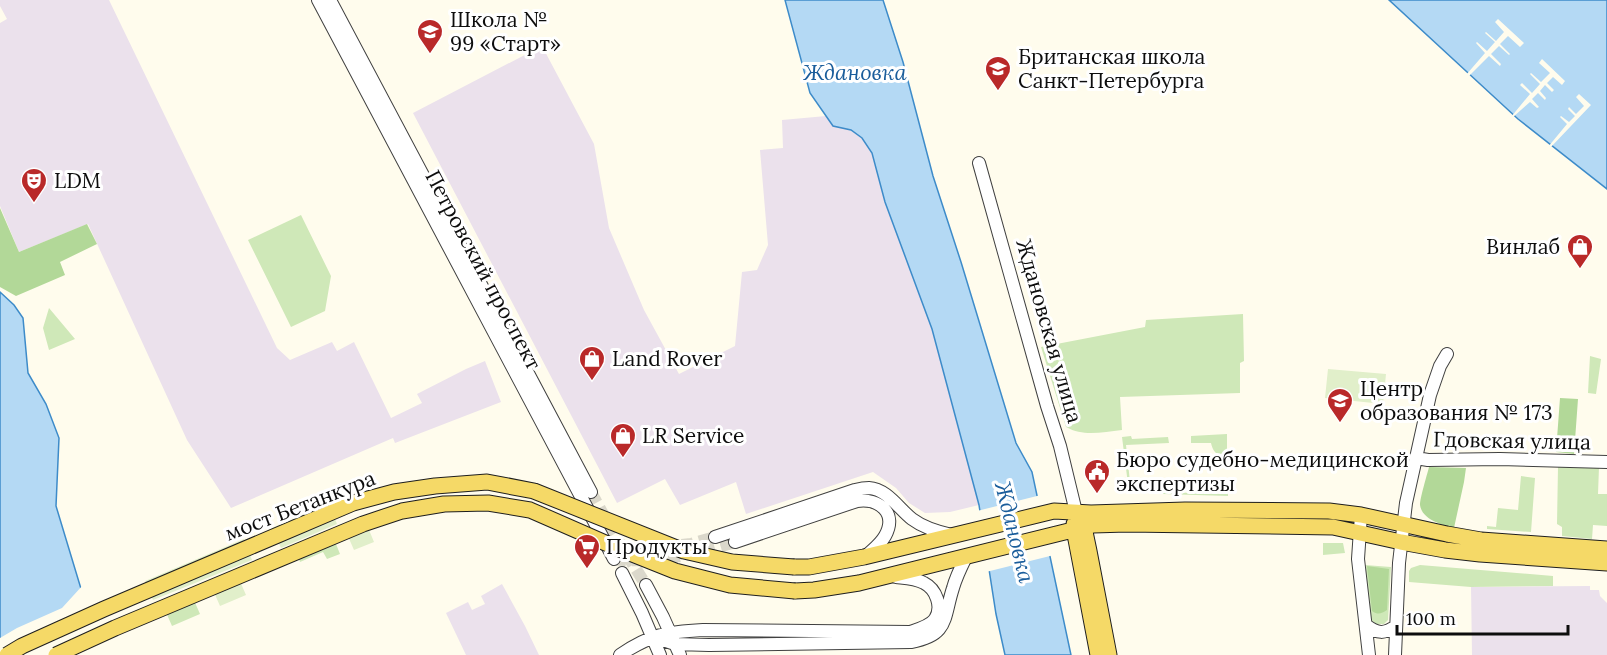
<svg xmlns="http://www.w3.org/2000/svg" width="1607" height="655" viewBox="0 0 1607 655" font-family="Lora,serif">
<rect width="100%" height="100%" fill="#fffced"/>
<!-- industrial -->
<path fill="#ebe1ec" d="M0,0H109L277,348L290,360L332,342L337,351L354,342L391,418L422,403L417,394L466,369L485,361L501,402L395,443L393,438L231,508L187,440L88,224L19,252L0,206V23L7,19L0,6Z
M542,46L594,144L609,228L644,310L679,374L735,346L742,272L757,270L768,245L760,150L783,148L782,120L826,116L833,126L850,130L862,138L872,154L885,202L932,329L979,505L950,512L925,513L909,503L896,488L873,472L746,514L736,482L680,505L665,479L617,503L413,113Z
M502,584L525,626L539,655H466L446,613L468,602L472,610L485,604L481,596Z
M1590,586V590H1599L1600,596L1607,603V655H1472L1471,587Z"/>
<!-- green -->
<path fill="#cfe8b8" d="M301,215L331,276L325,311L291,327L248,240Z
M49,308L75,339L49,350L43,328Z
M1243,314L1244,361L1240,363V393L1120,397L1122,430C1102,432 1084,437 1066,427L1041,347L1145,327L1146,320Z
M1590,356L1601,359L1596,394L1588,393Z
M1227,434V450C1218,459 1213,452 1211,443H1191V436Z
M1131,436L1132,439L1168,437L1169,443L1126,445L1131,491H1151L1152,481H1164V492L1222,494L1223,488H1226L1228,490V496L1163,494V483L1153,482L1152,493L1129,492L1122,437Z
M1558,467H1599L1598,494H1607V526L1593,525L1592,539L1562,536V527L1557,524Z
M1521,476L1535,478L1531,532L1487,529V526L1496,527L1498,508L1518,510Z
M334,539L340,554L327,559L323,552L300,562L297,555Z
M1323,543H1343L1345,553L1323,555Z
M1365,565L1391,567L1388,620L1384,624H1376L1371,620Z
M1420,565L1553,576V586L1471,587L1409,582V571L1411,568Z
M193,598L200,614L172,626L165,610Z"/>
<!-- forest -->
<path fill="#b2d898" d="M0,208L19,252L87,224L97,244L60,262L65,275L16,296L0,287Z
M1560,398L1578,399L1574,454L1556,452Z
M1429,467L1466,468L1464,482L1454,528C1443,525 1422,520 1420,505C1420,498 1427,475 1429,467Z
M1367,566L1389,569L1387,610C1381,614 1378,615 1372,611Z"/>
<!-- pitch -->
<path fill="#e1efca" d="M1328,369L1386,374L1383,404L1325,398Z
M329,504L337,524L281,548L272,528Z
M367,525L374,542L354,550L347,534Z
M244,539L252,560L153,600L145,581Z
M239,579L246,595L220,606L213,590Z"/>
<!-- water -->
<path fill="#b4d9f4" stroke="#3d8bc9" stroke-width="1.5" d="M785,0H883L903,62L933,176L961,262L1016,443L1032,472L1071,655H1005L996,614L979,505L932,329L885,202L872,153L862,138L851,130L833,126L810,93Z
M1389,0H1607V189L1518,119Z
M0,292L14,305L23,318L28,373L46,404L59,438L56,506L101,655H0Z"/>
<!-- pier -->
<path fill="#fffced" d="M1498,19L1524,43L1520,47L1508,36L1500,44L1510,54L1509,55L1499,46L1491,54L1501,64L1500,66L1489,56L1468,77L1466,75L1485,53L1476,43L1477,42L1487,51L1495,42L1485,33L1486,32L1496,41L1504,32L1495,22Z
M1542,59L1565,81L1562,85L1553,77L1547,83L1554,90L1552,92L1545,85L1540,91L1546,98L1545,100L1538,93L1532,99L1539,107L1537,108L1530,102L1512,118L1511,117L1530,94L1520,85L1522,83L1532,93L1540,84L1530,74L1531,73L1541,82L1550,73L1539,63Z
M1579,94L1591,105L1550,148L1548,147L1567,124L1560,117L1561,116L1569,122L1575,116L1568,109L1569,107L1576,114L1584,106L1576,97Z
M1041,495L1054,555L986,572L977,511Z
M83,585L104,655H0V638L17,628L62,608Z"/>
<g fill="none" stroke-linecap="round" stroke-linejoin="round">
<!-- minor-tunnel -->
<path stroke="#dbd8cb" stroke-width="12" stroke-dasharray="12 6" stroke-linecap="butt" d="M591,492L612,531L646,585
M628,551L691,544L715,537
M614,559C655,564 696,554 735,542"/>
<defs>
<path id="minor" d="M318,0L614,559
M330,0L591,492
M979,163L1047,406L1060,446L1076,512
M1416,458L1428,460L1500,459L1607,462
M1361,515L1358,559L1369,655
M715,537L855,490C859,489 865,488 869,488C887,489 899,509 912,519C924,528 938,532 952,535
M735,542L857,501C879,498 898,513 885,536C880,545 872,550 865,557
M622,573L642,613L660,655
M646,585L663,617L680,655
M1366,625C1378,634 1384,634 1396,626
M654,637L675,644L709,645L911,642C949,635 943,619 953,588C956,577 961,567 966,557
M620,655C651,634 667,632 703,630L910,632C919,629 930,626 935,619C943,607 936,589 924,583C915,578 906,578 896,577
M1395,655L1399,563L1406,503L1430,395L1440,366L1447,354"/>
<path id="major" d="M1080,520L1084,527L1089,551L1109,655
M1074,524V529L1098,655
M794,567H809L864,557L1054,511L1091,513L1185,510L1329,511L1361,515L1447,534L1481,540L1607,549
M795,591L814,590L859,583L1093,525L1127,524L1333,527L1401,542L1445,550L1480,554L1607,563"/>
</defs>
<!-- minor casing -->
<use href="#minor" stroke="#404040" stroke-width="14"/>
<!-- major casing -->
<use href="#major" stroke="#1e1e1e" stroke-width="17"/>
<!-- minor -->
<use href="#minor" stroke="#fff" stroke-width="12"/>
<!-- major -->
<use href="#major" stroke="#f5d967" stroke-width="15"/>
<defs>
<path id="major-bridge" d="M7,655L22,646L104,609L353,503L394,492L435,486L487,482L534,491L684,551L732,562L794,567
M56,655L115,628L363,524L402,511L444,504L488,503L530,510L610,545L675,571L730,585L795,591"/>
</defs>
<!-- major-bridge casing -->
<use href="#major-bridge" stroke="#1e1e1e" stroke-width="17" stroke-linecap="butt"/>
<!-- major-bridge -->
<use href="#major-bridge" stroke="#f5d967" stroke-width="15"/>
</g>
<!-- icons -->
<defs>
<symbol id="school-pin" viewBox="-11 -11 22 30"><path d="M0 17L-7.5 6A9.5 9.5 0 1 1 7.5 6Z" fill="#b92929" stroke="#fff"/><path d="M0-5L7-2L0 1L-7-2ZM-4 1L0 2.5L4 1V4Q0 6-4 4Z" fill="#fff"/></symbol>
<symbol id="theatre-pin" viewBox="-11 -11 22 30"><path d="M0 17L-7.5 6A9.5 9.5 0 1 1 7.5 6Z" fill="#b92929" stroke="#fff"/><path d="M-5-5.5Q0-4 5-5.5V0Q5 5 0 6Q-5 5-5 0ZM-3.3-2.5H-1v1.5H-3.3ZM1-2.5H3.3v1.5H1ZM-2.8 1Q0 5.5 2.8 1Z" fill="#fff"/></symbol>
<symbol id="shop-pin" viewBox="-11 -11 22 30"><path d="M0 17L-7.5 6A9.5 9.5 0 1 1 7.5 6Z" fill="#b92929" stroke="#fff"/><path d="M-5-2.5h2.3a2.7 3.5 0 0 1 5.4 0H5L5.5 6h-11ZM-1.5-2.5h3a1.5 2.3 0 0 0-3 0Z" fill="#fff"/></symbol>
<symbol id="civic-pin" viewBox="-11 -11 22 30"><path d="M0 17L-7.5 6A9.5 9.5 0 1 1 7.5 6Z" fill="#b92929" stroke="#fff"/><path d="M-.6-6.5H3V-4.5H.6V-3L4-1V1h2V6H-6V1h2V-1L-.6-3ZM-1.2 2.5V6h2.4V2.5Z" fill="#fff"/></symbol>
<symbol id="supermarket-pin" viewBox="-11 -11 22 30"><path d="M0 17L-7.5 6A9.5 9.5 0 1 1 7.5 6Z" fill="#b92929" stroke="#fff"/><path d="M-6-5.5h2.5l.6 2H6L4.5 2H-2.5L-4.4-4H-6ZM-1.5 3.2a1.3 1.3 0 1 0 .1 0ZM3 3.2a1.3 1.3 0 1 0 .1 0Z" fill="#fff"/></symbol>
</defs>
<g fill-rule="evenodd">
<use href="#school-pin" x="415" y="17" width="30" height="40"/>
<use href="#school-pin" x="983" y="54" width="30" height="40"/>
<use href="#theatre-pin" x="19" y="166" width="30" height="40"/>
<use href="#shop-pin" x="1565" y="232" width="30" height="40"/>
<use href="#shop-pin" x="577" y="344" width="30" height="40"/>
<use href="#school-pin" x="1325" y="386" width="30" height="40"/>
<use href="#shop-pin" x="608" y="421" width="30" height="40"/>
<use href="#civic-pin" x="1082" y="457" width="30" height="40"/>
<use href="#supermarket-pin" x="572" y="532" width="30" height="40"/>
</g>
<g text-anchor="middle" stroke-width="6" stroke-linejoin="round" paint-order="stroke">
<!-- poi labels -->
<g font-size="21" fill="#0d0d0d" stroke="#fff" text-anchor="start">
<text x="450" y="27">Школа №<tspan x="450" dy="24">99 «Старт»</tspan></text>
<text x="1018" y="64">Британская школа<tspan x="1018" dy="24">Санкт-Петербурга</tspan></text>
<text x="54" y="188">LDM</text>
<text x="1560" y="254" text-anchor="end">Винлаб</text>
<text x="612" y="366">Land Rover</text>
<text x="1360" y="396">Центр<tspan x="1360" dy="24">образования № 173</tspan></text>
<text x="642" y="443">LR Service</text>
<text x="1116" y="467">Бюро судебно-медицинской<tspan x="1116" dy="24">экспертизы</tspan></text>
<text x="606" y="554">Продукты</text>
</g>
<!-- street labels -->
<g font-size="21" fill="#0d0d0d" stroke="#fff">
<text transform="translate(483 270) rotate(62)" y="7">Петровский проспект</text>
<text transform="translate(1049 331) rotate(74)" y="7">Ждановская улица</text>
<text transform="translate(1512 441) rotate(1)" y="7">Гдовская улица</text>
<text transform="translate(300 506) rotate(-21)" y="7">мост Бетанкура</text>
</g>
<!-- water labels -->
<g font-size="22" font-style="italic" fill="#1a5d9b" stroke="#fff">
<text x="855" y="80">Ждановка</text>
<text transform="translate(1015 532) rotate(76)" y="8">Ждановка</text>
</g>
</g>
<!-- scale -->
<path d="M1397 625v9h171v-9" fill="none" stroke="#0d0d0d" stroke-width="3"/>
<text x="1406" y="625" font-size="18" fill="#0d0d0d" stroke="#ffffff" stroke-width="4.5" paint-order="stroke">100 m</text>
</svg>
